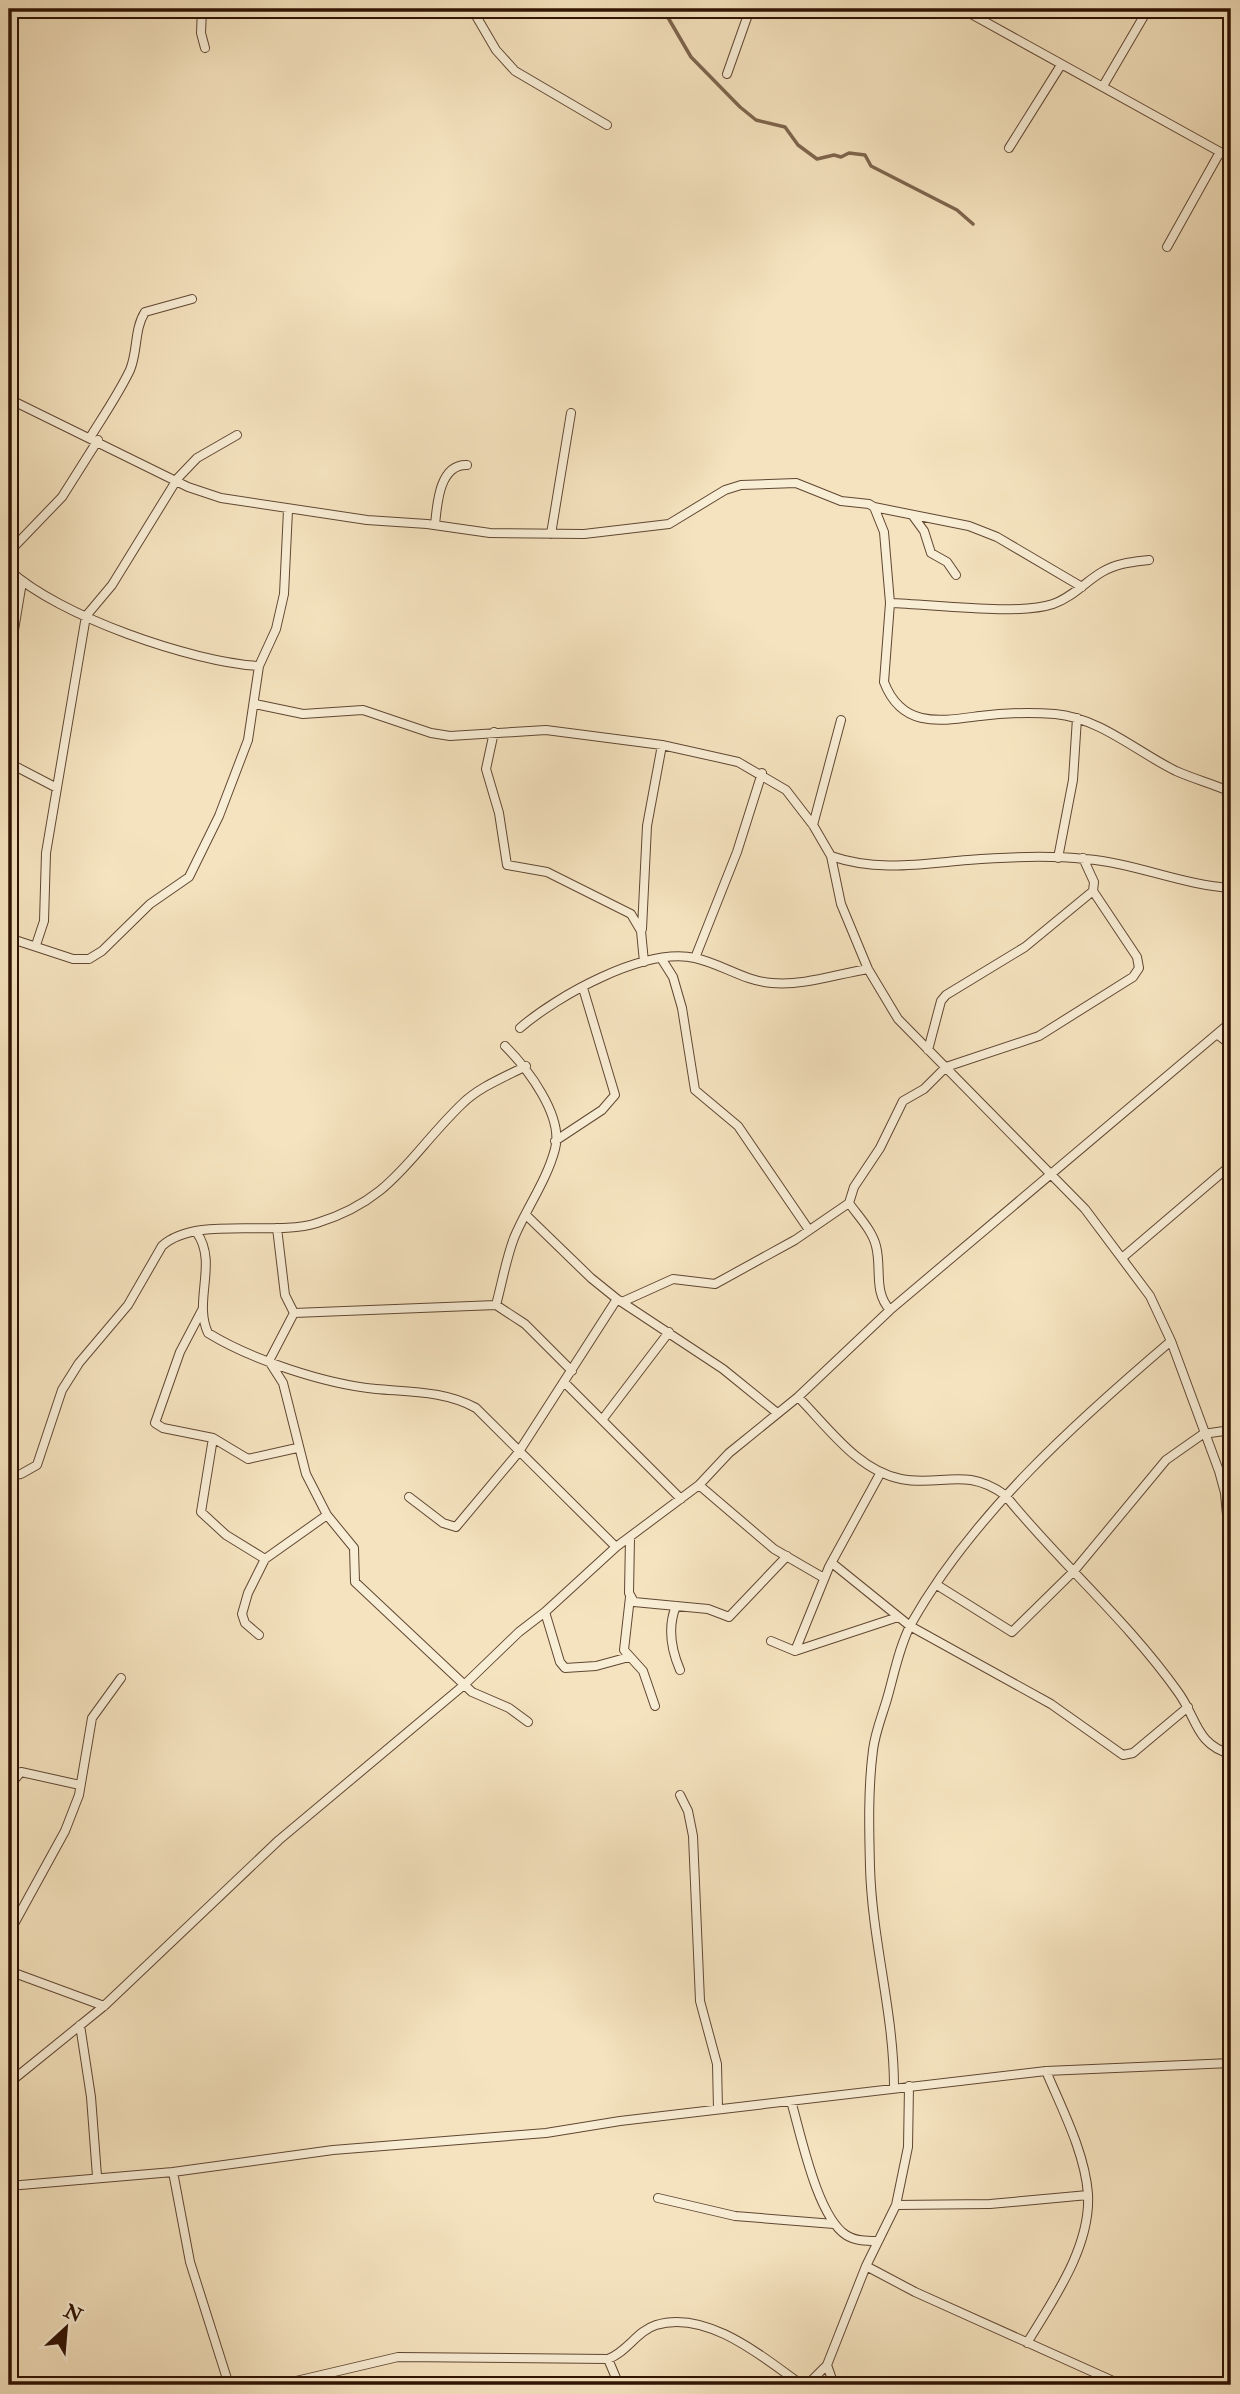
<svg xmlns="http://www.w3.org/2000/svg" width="1240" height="2394" viewBox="0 0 1240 2394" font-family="'IM FELL Double Pica',serif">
<rect width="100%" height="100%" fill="#f5e3bf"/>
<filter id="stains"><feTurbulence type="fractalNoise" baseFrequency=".00286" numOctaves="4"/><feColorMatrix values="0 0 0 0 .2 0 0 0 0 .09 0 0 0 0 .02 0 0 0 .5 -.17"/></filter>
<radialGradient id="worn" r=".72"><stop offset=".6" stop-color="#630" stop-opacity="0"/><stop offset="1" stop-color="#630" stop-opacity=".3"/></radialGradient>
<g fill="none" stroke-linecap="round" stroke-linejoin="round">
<!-- stream -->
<path stroke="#7e654d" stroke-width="3.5" d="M663,9L691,57L740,107L756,120L785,127L798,145L817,159L834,155L841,157L849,153L865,155L871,166L957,210L973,224"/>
<defs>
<path id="street" d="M202,9L201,33L205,48
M472,9L496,50L515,71L607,125
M962,9L1231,158
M1221,9L1231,18
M727,74L750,9
M1103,86L1148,9
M1009,148L1061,65
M1167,247L1220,152
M9,399L188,487L221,498L367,520L427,524L490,533L584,534L669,524L725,490L741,485L796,483L841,501L869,504L874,507L884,532L890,603L884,682C902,729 941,721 980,716C1004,713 1030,712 1055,714C1100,718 1137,752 1176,771C1194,779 1213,784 1231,792
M91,436C104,415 119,393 130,370C138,351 134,329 145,312L192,299
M175,481L197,458L237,435
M874,507L969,526L997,537L1082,587
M913,516L924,531L931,553L947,562L956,575
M435,525C437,505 439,464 467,465
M551,534L571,413
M9,552L62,497L98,440
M9,570C59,616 191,662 259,666
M890,603C931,604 1018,616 1053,604C1073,597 1085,582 1102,572C1117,563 1132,562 1149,560
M9,660L22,582
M255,704L303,714L363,710L431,733L450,736L546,730L662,745L738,762L786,790L813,825L831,856L841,904L868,969L898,1019L1085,1209L1150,1296L1171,1341L1219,1471L1225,1493L1231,1559
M494,732L486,769L499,813L507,865L547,872L631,914L641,931L644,962
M9,763L57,788
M813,825L841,720
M831,856C877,872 921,864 968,860C1006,857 1047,855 1085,859C1135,863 1182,885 1231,888
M1058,858L1073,780L1077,718
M642,929L647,826L662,745
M9,938L73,959H89L102,951L150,904L189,877L219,816L248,740L259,666L276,629L284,594L288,510
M36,945L44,921L46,853L86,616L112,585L176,481
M661,958L673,977L682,1008L695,1090L738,1126L809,1230
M695,958L737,852L762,773
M520,1028C557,996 644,947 695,958C722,964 744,981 772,983C803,986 837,974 868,969
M1217,1034L1231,1045
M928,1050L941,1001L946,995L1025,947L1093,891L1094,882L1083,858
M555,1141L602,1110L615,1095L583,988
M526,1215L591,1278L617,1299L723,1369L776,1412
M277,1228L285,1295L294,1313L496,1305L525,1324L572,1371
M197,1233C218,1263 193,1301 208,1333C252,1360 325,1384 376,1389C410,1392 445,1391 476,1408L616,1547
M1122,1258L1231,1165
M622,1302L673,1279L715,1284L795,1240L849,1203
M496,1305C502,1283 506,1259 514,1238C526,1209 547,1180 555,1149C564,1116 527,1068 505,1046
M202,1310L180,1352L155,1423L163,1428L213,1438L248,1459L297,1448
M890,1310C873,1291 882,1269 876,1246C872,1230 858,1216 849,1203L854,1187L880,1148L903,1101L924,1089L946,1067L1039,1036L1133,977L1139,968L1137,957L1093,891
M294,1313L269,1361L283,1383L306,1474L327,1515L354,1548L355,1582L472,1692L509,1708L528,1722
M565,1383L681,1499
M798,1397C827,1426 858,1471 901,1479C941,1487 965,1466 1005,1495C1060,1563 1127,1620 1178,1692C1197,1718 1196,1745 1231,1754
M602,1420L669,1332
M213,1438L201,1512L226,1535L265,1559
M9,1476L21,1474L37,1465L62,1390L79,1363L128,1305L162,1246C196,1215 274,1237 317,1223C394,1199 409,1155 462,1104C479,1087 505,1077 526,1066
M699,1485L774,1549L824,1578
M409,1497L443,1523L456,1527L518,1453L617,1299
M630,1538L629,1593L634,1602L708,1609L729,1617L787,1556
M832,1563L910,1626L1051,1704L1123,1755L1133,1753L1188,1707
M937,1585L1012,1632L1074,1571L1166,1460L1203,1434L1231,1430
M630,1597L624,1650L643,1671L655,1706
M676,1606C667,1628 671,1649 680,1670
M545,1612L560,1662L565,1668L596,1666L629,1657
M259,1635L245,1623L242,1614L248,1593L265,1559L327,1515
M771,1641L795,1651L898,1617
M795,1651L829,1567L881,1472
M9,1786L21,1772L80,1785
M680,1795L688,1811L693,1836L700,2001L717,2064L718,2109
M9,1933L65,1831L79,1795L92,1718L121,1678
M9,1971L104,2006
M80,2025L91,2097L97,2176
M9,2083L104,2006L279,1840L464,1685L519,1632L545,1612L616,1547L699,1485L729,1453L798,1397L890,1310L1231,1022
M894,2087C894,2013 872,1941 870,1867C869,1829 868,1788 873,1750C875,1733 882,1716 887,1699C894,1675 899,1647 911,1624C973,1514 1076,1422 1171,1341
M791,2101C801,2135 817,2216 846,2235C855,2241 867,2241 877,2241
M173,2172L190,2262L229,2385
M9,2186L173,2172L333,2150L546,2133L620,2121L1046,2071L1231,2063
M658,2198L735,2216L834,2224
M896,2205L990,2204L1088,2195
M866,2266L915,2292L1122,2385
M1027,2343C1053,2300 1091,2247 1088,2194C1085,2153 1062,2109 1046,2071
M608,2359L619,2385
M827,2365L834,2385
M279,2385L398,2357L608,2359C627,2352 637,2331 656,2325C707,2309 764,2358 802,2385
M807,2385L827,2365L866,2266L896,2205L908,2147L909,2086"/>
</defs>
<!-- street casing -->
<use href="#street" stroke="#614732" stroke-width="10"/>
<!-- street -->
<use href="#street" stroke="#f8edd5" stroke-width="8"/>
</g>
<!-- margin -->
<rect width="1240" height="2394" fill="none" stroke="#f5e3bf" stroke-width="35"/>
<rect x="10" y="10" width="1219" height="2373" fill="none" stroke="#301303" stroke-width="3.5"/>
<rect x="18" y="18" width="1205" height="2359" fill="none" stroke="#301303" stroke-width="2"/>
<!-- north arrow -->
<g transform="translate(66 2328) rotate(26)" stroke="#f8edd5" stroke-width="5" paint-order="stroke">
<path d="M0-5L12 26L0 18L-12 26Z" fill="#301303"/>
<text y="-10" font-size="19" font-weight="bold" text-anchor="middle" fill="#301303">N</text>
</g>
<rect width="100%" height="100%" filter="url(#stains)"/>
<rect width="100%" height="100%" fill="url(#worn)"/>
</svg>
